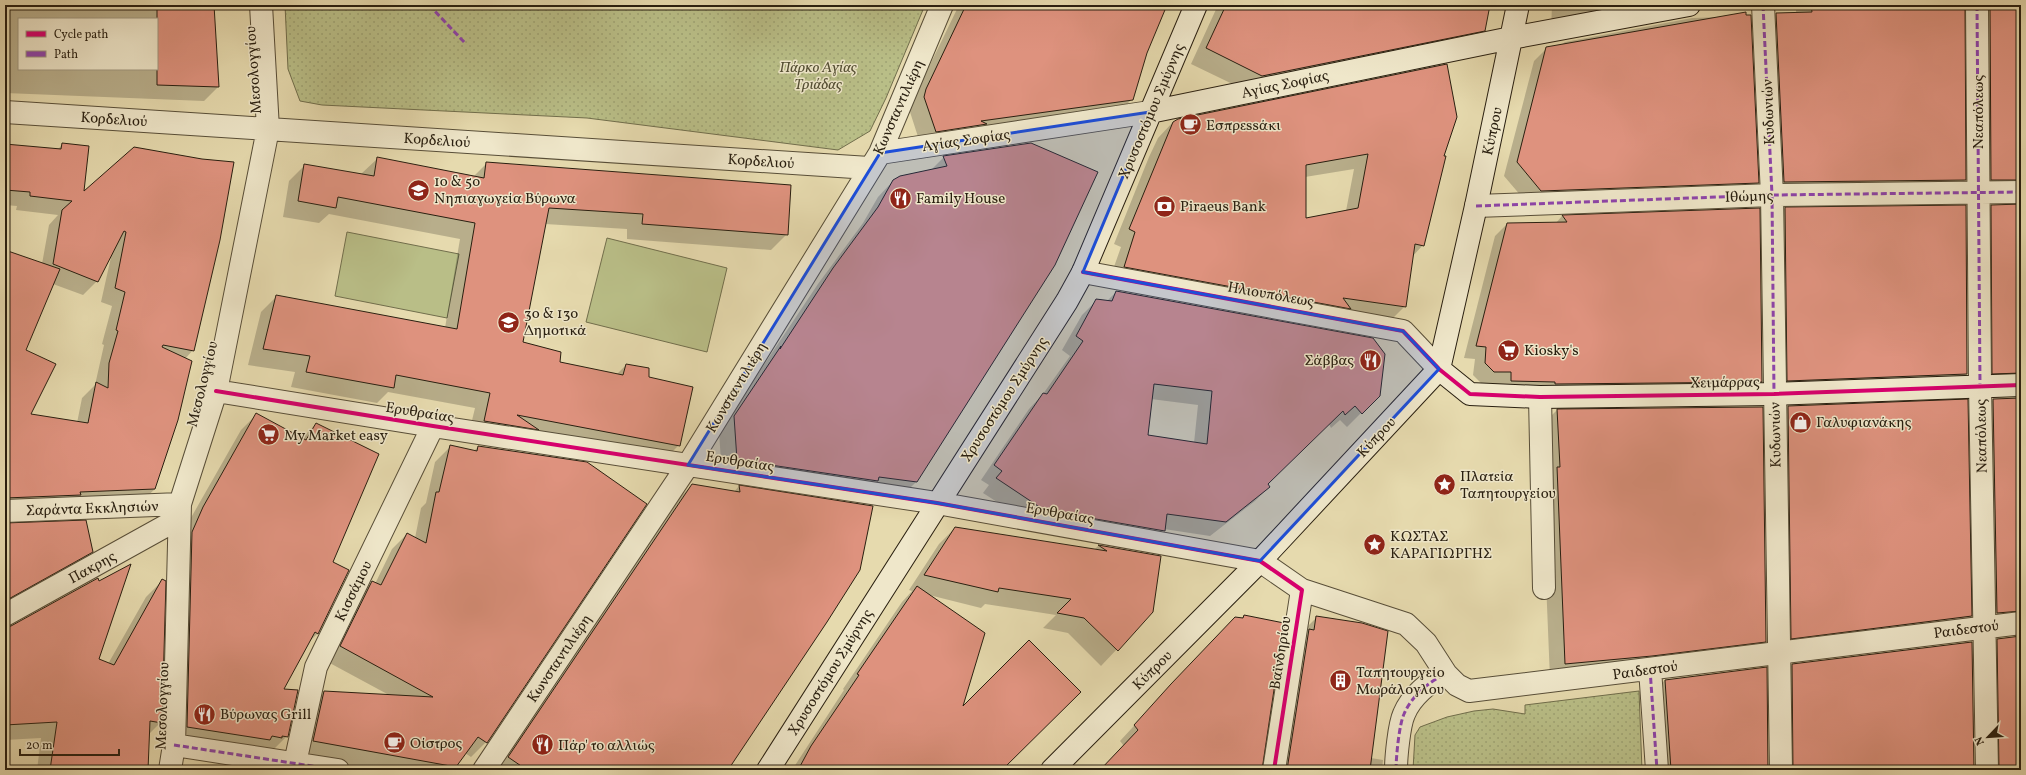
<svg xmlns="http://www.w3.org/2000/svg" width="2026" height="775" viewBox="0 0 2026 775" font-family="Vollkorn,serif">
<defs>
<pattern id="park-dots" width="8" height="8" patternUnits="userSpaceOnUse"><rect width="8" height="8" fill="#b9be87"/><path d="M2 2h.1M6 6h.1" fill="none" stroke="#9fa374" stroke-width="1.8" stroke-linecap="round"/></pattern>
</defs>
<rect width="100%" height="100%" fill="#e6daae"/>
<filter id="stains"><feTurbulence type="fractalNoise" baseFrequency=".005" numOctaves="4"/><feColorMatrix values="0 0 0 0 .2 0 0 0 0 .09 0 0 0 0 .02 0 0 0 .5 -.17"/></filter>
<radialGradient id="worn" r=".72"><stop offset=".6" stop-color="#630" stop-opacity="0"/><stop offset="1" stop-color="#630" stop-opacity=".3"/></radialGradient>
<!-- green -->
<path fill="#b9be87" stroke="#716e4c" d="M347,232L459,254L447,318L335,296Z
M607,238L727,268L707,352L586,322Z"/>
<!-- park -->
<path fill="url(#park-dots)" stroke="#716e4c" d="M285,5H925L886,98L870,131L838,150L587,118L322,105L300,101L288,69Z
M1639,691L1642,770H1413L1415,735L1420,727L1447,717L1474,711L1493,709L1525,714V705Z"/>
<!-- shadow -->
<path fill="#0003" fill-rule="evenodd" d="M5,5H213L218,87L204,101L5,93ZM19,19H157V69H19Z
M959,5H1166L1146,53L1132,99L1117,114L921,146L910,112L911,104Z
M1218,5H1489L1484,30L1468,46L1247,91L1191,64Z
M1552,5H1611V6L1596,21L1551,30Z
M1796,5H1965V180L1950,195L1769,197L1761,29L1776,14L1796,13Z
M1983,5H2021V770H1985L1983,654L1998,639L2019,636L2016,630L1982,628L1978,414L1993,400L2018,397L2017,393L1978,388L1977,221L1992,206L2018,204L2017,200L1977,194Z
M1750,16L1758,183L1745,196L1528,204L1504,176L1534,61L1547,48L1561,45L1565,42L1692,18Z
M1173,122L1442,156L1423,245L1412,257L1405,306L1390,321L1109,281L1121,247L1114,244L1149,157L1158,138ZM1354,169L1346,211L1305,219V177Z
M63,144L83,193L134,148L193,350L185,359L155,489L140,503L5,513V251L42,264L49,225L58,215L16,210L17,206L5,205V145L57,150ZM111,257L101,302L112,306L102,344L104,345L95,385L82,398L77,423L29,415L25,350L53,284L83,295L97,281Z
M1031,144L916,482L901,497L722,475L719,432L818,284L863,223L878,197L893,181L930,171L944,157Z
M377,159L473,177L487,163L787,234L771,250L627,239V229L545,224L522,343L559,363L617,374L626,365L648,378L679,445L663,461L468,437L475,408L388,392L377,403L291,387L295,372L248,365L261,312L277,296L445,328L460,239L329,214L319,223L283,217L289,181L305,165L361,174Z
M1965,206L1966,374L1954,387L1775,393L1772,221L1785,208Z
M1759,209L1761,381L1749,394L1499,393V384H1482L1473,375L1475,359L1464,358L1495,236L1507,224L1556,223L1562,216Z
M1116,292L1379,395L1347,427L1340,420L1331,428L1329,424L1267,484L1269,487L1255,501L1210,536L1164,529L1149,545L1030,523L983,493L989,485L981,480L1029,409L1043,394L1070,356L1062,350L1082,315L1097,300L1106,302ZM1151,399L1198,405L1194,443L1147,435Z
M1788,407L1971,616L1956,630L1778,652L1774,421Z
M1762,408L1765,641L1750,656L1550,679L1542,483V425L1557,410Z
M257,414L301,439L316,424L332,562L318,633L308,643L283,690L287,736L272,751L172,742L188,523L241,430Z
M450,447L474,451L478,447L486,742L471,757L465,753L452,770H378L298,756L309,707L324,692L389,695L326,661L357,597L372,582L375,584L392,549L407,534L415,538L421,508L426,503L435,462Z
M692,485L734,492L739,486L872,507L726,770H495L676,501Z
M5,524L92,552L77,566L5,606Z
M955,528L1094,550L1098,546L1160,557L1152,612L1101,666L1068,633L1043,628L1056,615L985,604L981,608L929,595L961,710L1000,770H792L844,690L843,689L902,602L912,591L909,590L939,544Z
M163,580L161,722L148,735L147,770H37L41,738L5,740V634L98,659L108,664L146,597Z
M1244,616L1261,770H1101L1124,746L1120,741L1157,701L1235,618H1242Z
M1317,617L1371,758L1383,760L1382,770H1275L1302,632Z
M1792,665L1974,770H1779L1778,680Z
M1665,680L1767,770H1655L1650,695Z"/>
<!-- building -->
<path fill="#de927e" stroke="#291f10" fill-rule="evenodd" d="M157,5H214L219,87L157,85Z
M966,5H1167L1147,53L1133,100L981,121L987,124L936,132L924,97L926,89Z
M1226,5H1490L1485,31L1262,76L1206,48Z
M1811,5H1965L1966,180L1784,182L1776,13L1812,12Z
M1990,5H2021V180H1991Z
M1746,12V15H1751L1759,183L1541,191L1517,162L1546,47Z
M1447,64L1457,117L1444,156H1446L1424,246L1415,244L1406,307L1343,298L1351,309L1124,267L1135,232L1129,229L1173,122L1178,119ZM1368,154L1358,208L1306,218V165Z
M62,143L89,146L84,191L134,147L202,159L234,162L220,240L194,351L163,345L162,347L192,361L178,420L155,489L80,492L81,495L5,498V250L60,269L26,350L56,364L31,414L88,423L96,382L108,388L109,363L118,331L116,330L125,292L115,288L126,232L124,231L98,282L53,264L62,210L72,201L30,196V192L5,190V144L61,149Z
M1031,143L1098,172L1055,265L917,482L879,477L878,481L737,460L734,416L781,346L780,349L833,268L878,207L893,180L900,176L947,166L943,156Z
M377,157L484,178L486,162L791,185L788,235L642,224L643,214L549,208L523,342L561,352L560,362L623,375L626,364L649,368V377L693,387L680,446L517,415L539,430L484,421L490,393L396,375L394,388L306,372L310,356L263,349L276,295L457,329L475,223L338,197L336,208L298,201L304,164L374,176Z
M2021,204V373L1992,374L1991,205Z
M1966,205L1967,374L1787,381L1785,207Z
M1760,208L1762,382L1555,384V382L1511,381V372H1494L1485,363L1486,347L1476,346L1507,223L1567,222L1562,215Z
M1116,291L1373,338L1385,354L1380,396L1362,414L1355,406L1345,415L1343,411L1268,484L1270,487L1226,522L1167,514L1165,531L1044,510L996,478L1002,471L994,465L1043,393L1047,394L1083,341L1076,336L1096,299L1112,301ZM1154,384L1212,391L1207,444L1148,435Z
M2021,398V611L1997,613L1993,399Z
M1968,399L1972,616L1791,639L1788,406Z
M1763,407L1766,642L1652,656L1565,664L1557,467H1560L1557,409Z
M256,413L306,440L316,423L379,454L333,562L349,570L318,634L315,632L284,689L298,690L288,737L282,736V738L272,736L270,740L187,727L192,532L203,507Z
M450,445L477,451L478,446L587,462L647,504L487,743L478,737L456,767L313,741L324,691L433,697L340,646L372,581L381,585L407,533L426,543L436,492H439Z
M692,484L740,492L739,485L873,506L860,570L827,622L728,770H527L508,757Z
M86,520L93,552L5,601V523Z
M955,527L1107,551L1098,545L1161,556L1153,612L1118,651L1084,618L1057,613L1071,599L999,588L998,592L924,575Z
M131,564L99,659L114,665L162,579L166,581L162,723L150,721L148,770H50L57,722L5,725V627L11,626L98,578L99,581Z
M917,586L985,633L963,706L1029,640L1081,692L1002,770H798L811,746L859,675L857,674Z
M1244,615L1284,623L1262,770H1100L1138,730L1134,725L1171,684L1235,617L1243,618Z
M1316,616L1362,623L1388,631L1370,770H1287L1309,629L1314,630Z
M2021,636V770H1999L1997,639Z
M1972,642L1974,770H1793L1792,664Z
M1767,667L1768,770H1671L1665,680Z"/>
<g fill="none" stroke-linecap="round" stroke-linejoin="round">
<defs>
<path id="street" d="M1763,5L1772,195L1781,770
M1977,5L1980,385L1987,770
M5,112L869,168
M880,153L1150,112
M1476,206L1772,195L2021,192
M1083,272L1403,331L1439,369
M216,391L433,426L937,503L1260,561L1302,590L1274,770
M1540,397L1544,588
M5,511L180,504
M1302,590L1406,624L1426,643L1446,674L1457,685L1469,691L2021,623
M5,615L178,519
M1650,669L1657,770
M174,745L338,770
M295,763L316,667L433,426
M170,770L174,745L180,504L216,391L268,129L261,5
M484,770L688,465L880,153L942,5
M1396,770C1396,758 1399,725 1404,714C1411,697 1429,681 1446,674"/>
<path id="secondary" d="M1150,112L1511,38L1689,5
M1439,369L1470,394L1540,397L1774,394L2021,385
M768,770L1067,301L1083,272L1196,5
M1052,770L1260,561L1439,369L1476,206L1518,5"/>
</defs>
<!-- street casing -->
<use href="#street" stroke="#584e38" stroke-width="24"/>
<!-- secondary casing -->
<use href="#secondary" stroke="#291f10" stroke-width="24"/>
<!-- street -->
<use href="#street" stroke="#efe7ca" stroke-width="22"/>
<!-- secondary -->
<use href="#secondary" stroke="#efe7ca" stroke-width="22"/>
<!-- quiet -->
<path stroke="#8e44ad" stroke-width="3" stroke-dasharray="6 3" stroke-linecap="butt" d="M429,5L465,43
M1763,5L1772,195L1774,394
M1977,5L1980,385
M1476,206L1772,195L2021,192
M1650,669L1657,770
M174,745L338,770
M1396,770C1396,758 1399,725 1404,714C1411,697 1429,681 1446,674"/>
<defs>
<path id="cycleway" d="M1083,272L1403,331L1439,369L1470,394L1540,397L1774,394L2021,385
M216,391L433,426L937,503L1260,561L1302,590L1274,770"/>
</defs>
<!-- cycleway casing -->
<use href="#cycleway" stroke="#efe7ca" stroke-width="6"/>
<!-- cycleway -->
<use href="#cycleway" stroke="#d6006c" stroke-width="4"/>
</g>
<!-- marked area -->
<path fill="#1d4ed8" fill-opacity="0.2" stroke="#1d4ed8" stroke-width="3" stroke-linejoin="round" d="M1150,112L1083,272L1403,331L1439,369L1260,561L937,503L688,465L880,153Z"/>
<!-- icons -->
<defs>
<symbol id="cafe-disc" viewBox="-11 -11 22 22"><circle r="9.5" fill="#8f2418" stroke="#efe7ca"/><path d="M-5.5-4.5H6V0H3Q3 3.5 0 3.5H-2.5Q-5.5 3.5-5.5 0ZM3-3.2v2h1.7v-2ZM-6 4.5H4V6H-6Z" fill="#fff"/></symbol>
<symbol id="school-disc" viewBox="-11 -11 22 22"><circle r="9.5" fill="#8f2418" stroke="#efe7ca"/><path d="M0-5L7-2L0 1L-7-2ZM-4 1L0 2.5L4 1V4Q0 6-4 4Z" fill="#fff"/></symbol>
<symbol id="restaurant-disc" viewBox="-11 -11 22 22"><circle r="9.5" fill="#8f2418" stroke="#efe7ca"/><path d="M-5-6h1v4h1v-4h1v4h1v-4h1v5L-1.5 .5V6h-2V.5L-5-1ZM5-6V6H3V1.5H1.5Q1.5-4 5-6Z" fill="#fff"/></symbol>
<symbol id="bank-disc" viewBox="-11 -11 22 22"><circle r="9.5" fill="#8f2418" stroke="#efe7ca"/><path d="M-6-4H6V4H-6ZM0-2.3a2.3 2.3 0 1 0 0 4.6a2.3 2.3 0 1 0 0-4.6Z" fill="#fff"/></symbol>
<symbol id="supermarket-disc" viewBox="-11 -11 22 22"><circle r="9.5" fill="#8f2418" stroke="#efe7ca"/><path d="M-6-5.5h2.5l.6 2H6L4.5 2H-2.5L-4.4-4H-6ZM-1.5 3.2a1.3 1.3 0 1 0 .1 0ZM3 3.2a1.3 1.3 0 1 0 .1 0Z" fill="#fff"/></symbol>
<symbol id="shop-disc" viewBox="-11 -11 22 22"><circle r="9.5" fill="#8f2418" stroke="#efe7ca"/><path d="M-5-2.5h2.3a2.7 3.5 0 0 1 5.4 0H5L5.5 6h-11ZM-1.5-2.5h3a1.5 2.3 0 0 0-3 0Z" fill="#fff"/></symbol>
<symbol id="sight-disc" viewBox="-11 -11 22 22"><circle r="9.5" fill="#8f2418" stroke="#efe7ca"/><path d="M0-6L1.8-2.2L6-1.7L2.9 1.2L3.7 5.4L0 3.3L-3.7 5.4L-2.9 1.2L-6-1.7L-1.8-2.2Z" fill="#fff"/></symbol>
<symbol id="building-disc" viewBox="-11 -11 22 22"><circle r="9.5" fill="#8f2418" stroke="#efe7ca"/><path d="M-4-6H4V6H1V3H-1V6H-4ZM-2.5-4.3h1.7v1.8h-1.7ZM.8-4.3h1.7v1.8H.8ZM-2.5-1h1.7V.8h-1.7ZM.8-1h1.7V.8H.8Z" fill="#fff"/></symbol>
</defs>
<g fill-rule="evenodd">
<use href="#cafe-disc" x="1178" y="112" width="25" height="25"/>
<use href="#school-disc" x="406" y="178" width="25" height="25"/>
<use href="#restaurant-disc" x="888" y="186" width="25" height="25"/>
<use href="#bank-disc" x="1152" y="194" width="25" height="25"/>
<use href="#school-disc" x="496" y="310" width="25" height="25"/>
<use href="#supermarket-disc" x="1496" y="338" width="25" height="25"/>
<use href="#restaurant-disc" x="1358" y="348" width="25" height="25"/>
<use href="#shop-disc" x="1788" y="410" width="25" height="25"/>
<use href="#supermarket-disc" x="256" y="422" width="25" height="25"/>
<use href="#sight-disc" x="1432" y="472" width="25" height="25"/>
<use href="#sight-disc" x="1362" y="532" width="25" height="25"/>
<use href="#building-disc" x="1328" y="668" width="25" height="25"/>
<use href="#restaurant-disc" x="192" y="702" width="25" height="25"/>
<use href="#cafe-disc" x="382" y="730" width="25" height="25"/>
<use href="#restaurant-disc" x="530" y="732" width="25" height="25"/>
</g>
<g text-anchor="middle" stroke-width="3" stroke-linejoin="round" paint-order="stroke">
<!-- park labels -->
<g font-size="15" font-style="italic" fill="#544f34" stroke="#efe7ca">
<text x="818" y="72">Πάρκο Αγίας<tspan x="818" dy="17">Τριάδας</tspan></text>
</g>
<!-- street labels -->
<g font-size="15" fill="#291f10" stroke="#efe7ca">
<text transform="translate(253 70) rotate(-94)" y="5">Μεσολογγίου</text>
<text transform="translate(1285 84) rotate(-12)" y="5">Αγίας Σοφίας</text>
<text transform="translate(898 107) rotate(-66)" y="5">Κωνσταντιλιέρη</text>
<text transform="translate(1151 111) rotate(-67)" y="5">Χρυσοστόμου Σμύρνης</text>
<text transform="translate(1768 112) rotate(-92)" y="5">Κυδωνιών</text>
<text transform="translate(1978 112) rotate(-90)" y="5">Νεαπόλεως</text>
<text transform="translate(114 119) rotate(4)" y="5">Κορδελιού</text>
<text transform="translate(1492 131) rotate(-78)" y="5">Κύπρου</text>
<text transform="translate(437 140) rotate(4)" y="5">Κορδελιού</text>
<text transform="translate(966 140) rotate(-8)" y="5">Αγίας Σοφίας</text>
<text transform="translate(761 161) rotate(4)" y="5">Κορδελιού</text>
<text transform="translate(1749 196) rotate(-2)" y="5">Ιθώμης</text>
<text transform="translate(1271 294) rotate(10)" y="5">Ηλιουπόλεως</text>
<text transform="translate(1725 382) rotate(-1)" y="5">Χειμάρρας</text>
<text transform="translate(202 384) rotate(-76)" y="5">Μεσολογγίου</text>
<text transform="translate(736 387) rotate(-59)" y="5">Κωνσταντιλιέρη</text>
<text transform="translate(1004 399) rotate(-57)" y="5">Χρυσοστόμου Σμύρνης</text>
<text transform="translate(420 412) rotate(9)" y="5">Ερυθραίας</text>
<text transform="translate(1775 435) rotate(-91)" y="5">Κυδωνιών</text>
<text transform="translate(1981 436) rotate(-91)" y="5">Νεαπόλεως</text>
<text transform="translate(1376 437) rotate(-47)" y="5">Κύπρου</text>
<text transform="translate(740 461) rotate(9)" y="5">Ερυθραίας</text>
<text transform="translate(92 508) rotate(-2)" y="5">Σαράντα Εκκλησιών</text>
<text transform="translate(1060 513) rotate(10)" y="5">Ερυθραίας</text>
<text transform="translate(92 567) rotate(-29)" y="5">Πακρης</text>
<text transform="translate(353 591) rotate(-64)" y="5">Κισσάμου</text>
<text transform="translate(1966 629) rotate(-7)" y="5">Ραιδεστού</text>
<text transform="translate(1280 653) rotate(-81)" y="5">Βαϊνδηρίου</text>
<text transform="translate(559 658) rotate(-56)" y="5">Κωνσταντιλιέρη</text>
<text transform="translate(1152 670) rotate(-45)" y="5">Κύπρου</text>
<text transform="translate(1645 670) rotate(-8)" y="5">Ραιδεστού</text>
<text transform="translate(830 672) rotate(-58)" y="5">Χρυσοστόμου Σμύρνης</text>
<text transform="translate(162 706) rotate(-88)" y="5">Μεσολογγίου</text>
</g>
<!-- poi labels -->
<g font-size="15" fill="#291f10" stroke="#efe7ca" text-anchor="start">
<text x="1206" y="130">Εσπρεssάκι</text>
<text x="434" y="186">1ο &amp; 5ο<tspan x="434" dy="17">Νηπιαγωγεία Βύρωνα</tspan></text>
<text x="916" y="203">Family House</text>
<text x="1180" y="211">Piraeus Bank</text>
<text x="524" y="318">3o &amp; 13o<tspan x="524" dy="17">Δημοτικά</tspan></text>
<text x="1524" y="355">Kiosky's</text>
<text x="1354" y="365" text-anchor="end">Σάββας</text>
<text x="1816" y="427">Γαλυφιανάκης</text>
<text x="284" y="440">My Market easy</text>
<text x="1460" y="481">Πλατεία<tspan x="1460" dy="17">Ταπητουργείου</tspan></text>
<text x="1390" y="541">ΚΩΣΤΑΣ<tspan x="1390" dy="17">ΚΑΡΑΓΙΩΡΓΗΣ</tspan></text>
<text x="1356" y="677">Ταπητουργείο<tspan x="1356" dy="17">Μωράλογλου</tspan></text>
<text x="220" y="719">Βύρωνας Grill</text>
<text x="410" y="748">Οίστρος</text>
<text x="558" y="750">Πάρ' το αλλιώς</text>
</g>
</g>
<!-- margin -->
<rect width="2026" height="775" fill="none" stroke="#e6daae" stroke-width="20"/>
<rect x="6" y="6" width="2014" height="763" fill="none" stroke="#291f10" stroke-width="2"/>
<rect x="10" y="10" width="2006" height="755" fill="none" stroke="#291f10"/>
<!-- legend -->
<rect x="18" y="18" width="140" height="52" fill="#efe7ca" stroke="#a09780"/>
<rect x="26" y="31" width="20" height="6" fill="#d6006c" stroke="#a09780"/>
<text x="54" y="38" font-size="12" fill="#291f10">Cycle path</text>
<rect x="26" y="51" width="20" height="6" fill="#8e44ad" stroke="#a09780"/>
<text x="54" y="58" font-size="12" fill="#291f10">Path</text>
<!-- north arrow -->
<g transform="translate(1988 737) rotate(245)" stroke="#efe7ca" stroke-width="3" paint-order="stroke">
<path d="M0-3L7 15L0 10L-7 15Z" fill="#291f10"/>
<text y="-6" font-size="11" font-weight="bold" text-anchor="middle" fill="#291f10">N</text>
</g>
<!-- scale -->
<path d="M20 749v6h99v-6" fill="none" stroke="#291f10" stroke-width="2"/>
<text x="26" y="749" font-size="12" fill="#291f10" stroke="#efe7ca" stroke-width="3" paint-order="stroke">20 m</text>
<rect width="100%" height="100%" filter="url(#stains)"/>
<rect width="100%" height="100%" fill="url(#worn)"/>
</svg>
